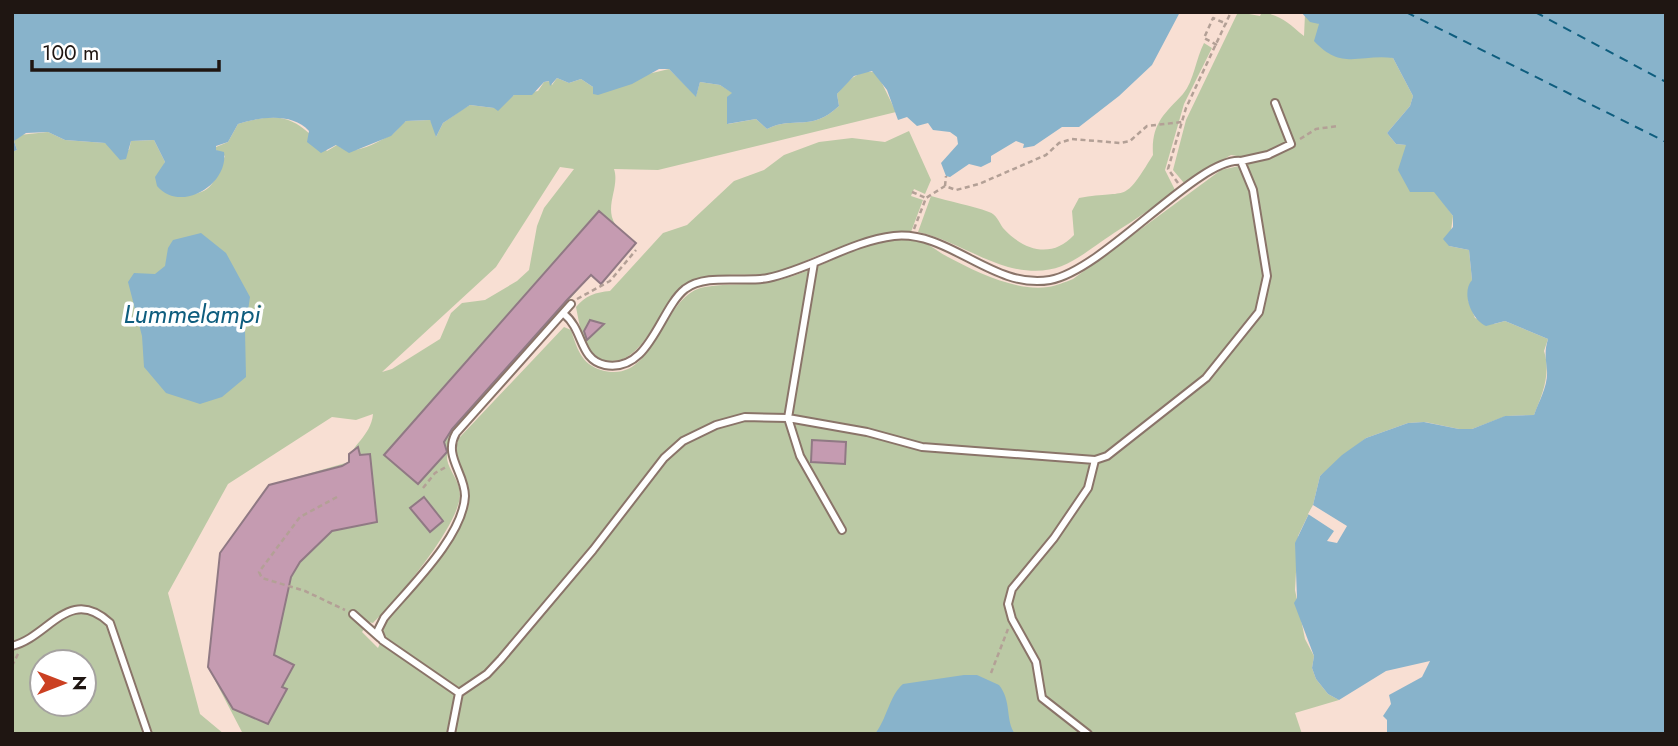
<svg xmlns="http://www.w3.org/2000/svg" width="1678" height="746" viewBox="0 0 1678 746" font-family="Jost,sans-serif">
<rect width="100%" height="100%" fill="#f8dfd3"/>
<!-- green -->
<path fill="#bbc9a5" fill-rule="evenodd" d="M1238,12L1260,16L1262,12C1283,16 1288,23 1304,36L1305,14L1319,24V30L1393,58L1413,96L1410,106L1387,133L1396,144L1406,145V151L1453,216L1449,246L1469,250L1472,280L1468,300L1475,318L1494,324L1505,321L1548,339L1544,351C1551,373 1543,393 1534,415L1506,416L1472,429H1459L1425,422L1408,423L1366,438L1320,476L1313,505L1298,536L1295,590L1305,639L1314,656L1312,668L1316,679L1328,694L1339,700L1295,713L1302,734H243L208,667L220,553L269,485L349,462C349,446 371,437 373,414L356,420L332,417L228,484L168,593L200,714L224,734H12V152L17,150L14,141L19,135L48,132L65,140L105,143L129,150L131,141L154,140L165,162L161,173L172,195C211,196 212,188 225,156L216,150V147L228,142L238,124C284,110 296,118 327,151L337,145C352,158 375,143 389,136C396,133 399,125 406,121L430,120L435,128L436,137L443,123L463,109L470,105L494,108L514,95L538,91L544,82L550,81L552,85L557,78L569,83L581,79L593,87L669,69L696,96L700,82L720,85L733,93L728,97V124L756,119L767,129C795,115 810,133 839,106L837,94C847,82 859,67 877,73L896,112L658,170L614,169C620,187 604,206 615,224C619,231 630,237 636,243L601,284L591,275L452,433C451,440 447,452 447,459C449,471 460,481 460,495C459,526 396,601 373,623L369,622L362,632L378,648C382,640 382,630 386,623C403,588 446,560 463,520C478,486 448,463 459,438L564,327L571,330C577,348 581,364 601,370C657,387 660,294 705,287C727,283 751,286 774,281C820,273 866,233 915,240C928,242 936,251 948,257C974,271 1017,292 1048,287C1056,286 1065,282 1073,279L1221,170L1248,164L1243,157L1231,155L1184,183L1173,170L1186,120ZM560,167L574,169L544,208L537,226L529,270L517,281L485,300L462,303L451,313L440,339L392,369L382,372L496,267ZM42,662H84V704H42Z
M1204,43L1212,48L1184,104L1165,170L1175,190C1156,206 1136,219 1114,233C1076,258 1059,280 1008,267C977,258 950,239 918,232L931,196C950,202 971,205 989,212C996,214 999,222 1003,228C1024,251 1052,259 1074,235L1072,211L1079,198C1131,189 1122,205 1153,155C1151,124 1164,114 1183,94C1194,81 1196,58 1204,43Z
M909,131L931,180L925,194L914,189L911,196L923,200L911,232C877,233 846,245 814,257C802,262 791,269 780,272C753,279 708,269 685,284C660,300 647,363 610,361C584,360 580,327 576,307C585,296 596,292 610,291L663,233L687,225L734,181L764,170L784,155L819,142L852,138L885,142Z"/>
<!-- water -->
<path fill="#88b3cb" d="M12,12H1180L1152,65L1119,96L1079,127H1062L1034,146L1023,148L1024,144L1016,141L991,156V162L981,167L969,164L950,177L946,176L941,163L958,144L957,137L950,132L933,130L928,123L917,126L907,117L898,120L887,90L872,71L854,76L837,94L839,106C810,133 795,115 767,129L756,119L727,124V97L732,93L720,85L700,82L696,97L669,69H659L632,84L598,95L593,94V87L581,79L569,83L557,78L550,86L549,81L544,82L532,95H514L498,111L494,108L470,105L443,123L436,137L430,120L406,121L391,136L349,153L336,145L321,153L307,142L309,131C292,112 259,117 238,124L228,142L216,146V150L224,152C229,184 181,214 157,186L155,177L165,162L154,140L131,141L126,159L120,160L105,143L65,140L48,132L26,133L14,141L17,150L12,152Z
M1301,12H1666V734H1387V720L1383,716L1391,704L1389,695L1422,677L1430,661L1386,671L1339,700L1328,694L1316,679L1312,668L1314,656L1294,603L1297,598L1295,543L1313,505L1320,476L1342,455L1366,438L1408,423L1424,422L1459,429H1472L1505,416L1534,415C1539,401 1548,386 1547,371C1546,358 1544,352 1548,339L1505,321L1486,326C1471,319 1461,292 1472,280L1469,250L1449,246L1443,239L1453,227V216L1434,192H1410L1398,170L1406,145L1396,144L1387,133L1410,106L1413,96L1393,58C1359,54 1342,71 1314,41L1319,24L1310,22Z
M201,233L226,253L250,297L245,331L246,377L222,397L200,404L166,393L144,367L142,336L128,282L134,273L155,274L165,266L168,248L173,240Z
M964,675H977L999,685C1012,701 1005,720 1015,734H875C887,719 889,696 903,684Z"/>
<!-- pier -->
<path fill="#f8dfd3" d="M1313,505L1347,526L1337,543L1327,541L1334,531L1308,514Z"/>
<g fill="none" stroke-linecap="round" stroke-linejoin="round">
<!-- ferry -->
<path stroke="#0e5d7e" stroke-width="2" stroke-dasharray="9 7" stroke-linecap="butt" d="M1406,12L1666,142
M1535,12L1666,82"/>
</g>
<!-- building -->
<path fill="#c59bb1" stroke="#907984" stroke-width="2" d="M599,211L636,243L601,284L591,275L567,300L452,429L444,442L447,452L418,484L384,455Z
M590,320L604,324L587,340L584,331Z
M812,440L846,442L845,464L811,462Z
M358,447L360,455L370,454L377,522L332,531L300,562L291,577L274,655L294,665L282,687L287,689L268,724L233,709L208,667L220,553L269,485L342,466L349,462V454Z
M424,497L443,521L430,532L410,508Z"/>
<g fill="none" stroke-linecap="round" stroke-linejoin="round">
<defs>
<path id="lane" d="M1241,161L1268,155L1291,144L1275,103
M814,263L788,418L800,456L842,530
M564,314C584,330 579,360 605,365C650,373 659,310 685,289C706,273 744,283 768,278C811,269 851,241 894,236C949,230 993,290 1050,280C1105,270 1199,156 1241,161L1253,190L1267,276L1259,312L1206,378L1107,456L1095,460L1088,488L1054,538L1012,589L1008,604L1012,619L1036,662L1042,698L1088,734
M353,614L380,638
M12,646C49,637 69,585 110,623L148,734
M459,693L487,674L501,659L593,550L664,458L683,441L716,425L745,417L788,418L867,432L922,447L1095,460
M459,693L382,640L378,630L384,618C409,588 463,537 465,496C465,473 443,456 456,433L571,304
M451,734L459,693"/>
</defs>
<!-- lane casing -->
<use href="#lane" stroke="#8a7469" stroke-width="10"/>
<!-- path -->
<path stroke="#b3a096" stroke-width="2.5" stroke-dasharray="5 3.5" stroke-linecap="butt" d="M1217,45L1204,38L1213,18L1227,24
M1300,139L1316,129L1338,126
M1178,183L1168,169L1186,108L1231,12
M945,186L946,176
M912,192L926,198
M914,229L926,198L945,186L956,190L979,184L1046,155L1059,143L1072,139L1120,143L1130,141L1147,126L1182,122
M577,299L610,281L636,250
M423,488L435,473L448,466
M337,497L300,517L259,572L262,578L305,591L345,610
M12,666L19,652
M991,673L1008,629"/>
<!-- lane -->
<use href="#lane" stroke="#fff" stroke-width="6"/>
</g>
<g text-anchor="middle" stroke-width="7" stroke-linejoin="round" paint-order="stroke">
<!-- water labels -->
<g font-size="26" font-style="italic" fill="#0e5d7e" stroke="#fff">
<text x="192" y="323">Lummelampi</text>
</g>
</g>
<!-- border -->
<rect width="1678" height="746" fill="none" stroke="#1f1612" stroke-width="28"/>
<!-- north arrow -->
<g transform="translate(63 683) rotate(90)"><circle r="33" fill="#ffffff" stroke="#a5a2a0" stroke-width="2"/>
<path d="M0-5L12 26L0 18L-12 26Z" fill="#cb4022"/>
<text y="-10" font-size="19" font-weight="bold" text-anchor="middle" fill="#1f1612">N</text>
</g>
<!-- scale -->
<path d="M32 60v10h187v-10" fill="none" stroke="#1f1612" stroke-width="3.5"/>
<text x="42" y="60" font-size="21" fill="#1f1612" stroke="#ffffff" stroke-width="5" paint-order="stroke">100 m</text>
</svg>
